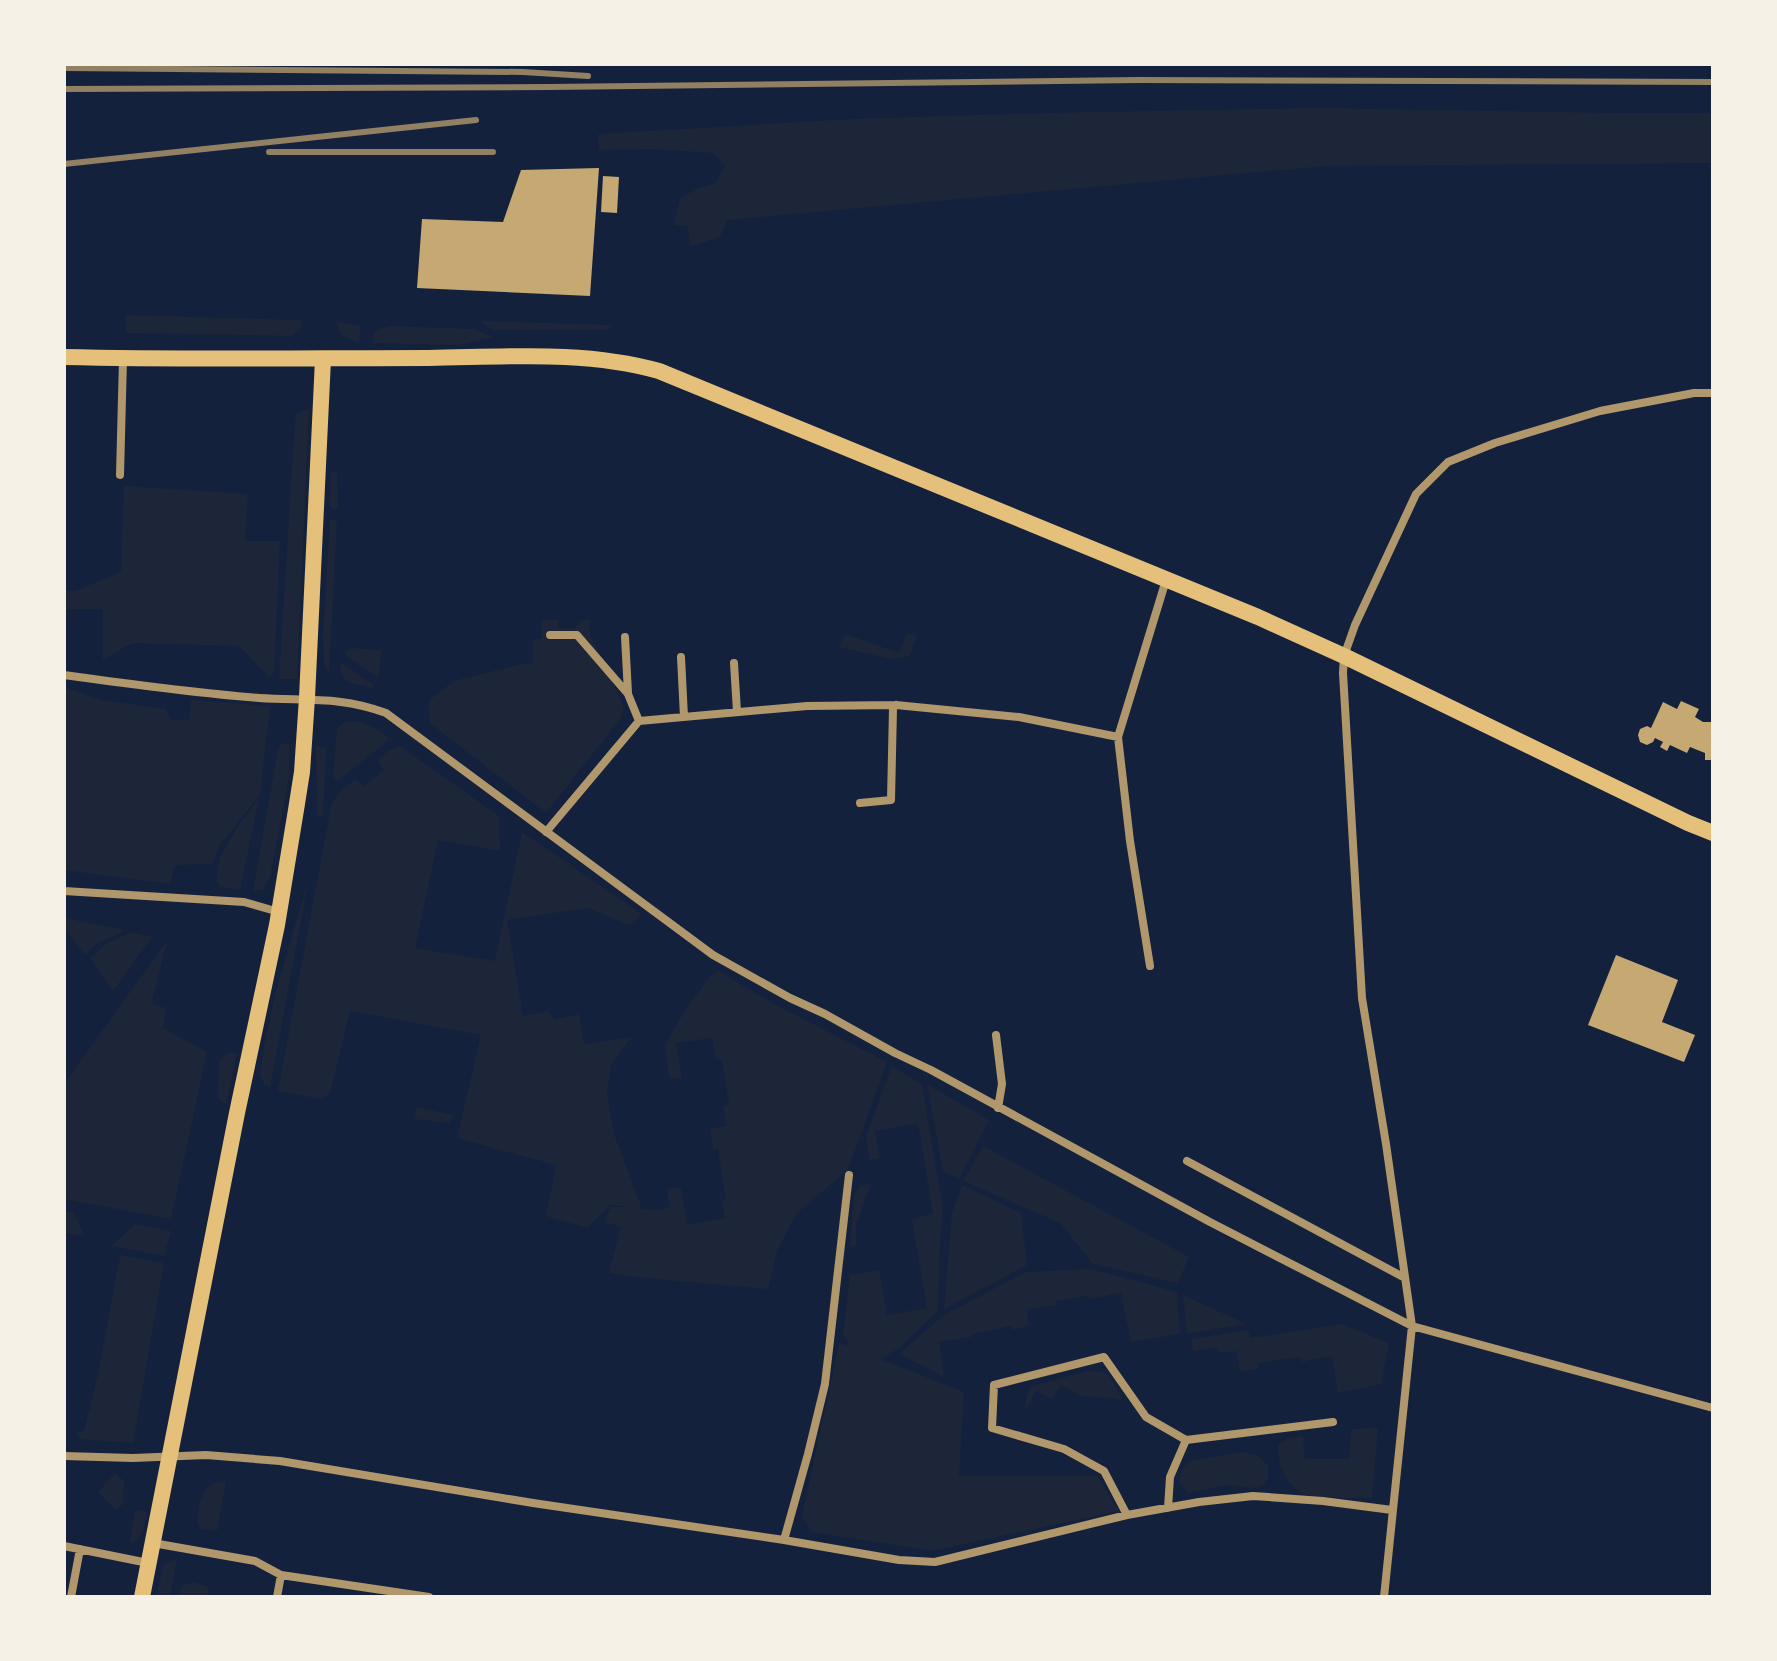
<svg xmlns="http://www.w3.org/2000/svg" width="1777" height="1661" viewBox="0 0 1777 1661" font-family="Inter,sans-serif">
<rect width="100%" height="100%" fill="#14213d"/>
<!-- green -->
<path fill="#1d2539" d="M1318,108L1617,113H1713V163L1326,166L727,220L720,237L691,246L687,226L674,225L680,199L696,189L715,183L725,167L714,153L651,149L599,150L598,134L852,119L1045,113Z
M125,316V315L302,320L300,330L292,336L126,333Z
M335,321L361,326L359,343L342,335Z
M482,321L610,325L612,326L607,330H494L482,324Z
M389,326L474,329L493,337L459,345L372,343L375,331Z
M309,409L297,679H279L295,422L297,413Z
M337,471L338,508L335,510L331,508L330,504L331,472Z
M124,486L248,494L245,541H280L274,672L270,678L239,646L132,643L103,660V609H64V591H75L121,572Z
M330,520H337L329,675L324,663L323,633Z
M541,620H558L559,628H576L577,623H580L581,620H589L590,634L624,707L621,718L546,813L430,723L428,701L454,681L522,664L533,663V639H542Z
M907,633L917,636L910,656L891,659L839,647L845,634L899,653Z
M351,648L381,650L379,678L346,656L345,651Z
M342,663L373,685V688C355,683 340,686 340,664Z
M64,687L102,700L166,709L171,720H189L191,700L270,706L260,795L219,846L212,864L175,865L170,884L64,870Z
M359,721L375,728L390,739L338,781L333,777L337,728L344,722Z
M281,743L289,744V778L270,877L264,889L253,892L278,749Z
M316,745L326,749L323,815L317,816Z
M400,746L499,816L500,851L438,840L415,948L495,961L522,832L642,914L630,925L587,908L507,920L523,1016L548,1011L555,1020L579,1014L584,1044L632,1037L611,1065L607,1095L614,1134L642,1209L657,1210L670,1207L667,1189L681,1188L687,1225L725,1218L722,1201L726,1200L718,1149H713L710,1129L726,1126L723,1106L729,1104L722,1060H716L712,1038L676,1043L682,1078L669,1079L665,1044L684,1012L709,977L719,971L772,1003L887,1062L848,1170L797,1213L777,1250L768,1289L644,1278L609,1273L621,1226L605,1223L610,1207H629L610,1205L587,1228L546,1216L556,1165L457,1138L481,1035L350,1011L330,1094L320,1099L278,1091L331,807L337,794L355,779L364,786L384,770L378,760L389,750Z
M259,798L240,890L220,887L216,880L220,857L236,829Z
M309,878L270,1087L264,1084L260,1074L264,1047L275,994Z
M64,918L126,930L96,944L85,955L64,928Z
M132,932L152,937L113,991L90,958L107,943Z
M168,939L151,1004L166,1008L163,1028L207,1052L171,1219L64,1199V1084Z
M227,1053H237L226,1104L218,1099L219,1060Z
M892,1066L922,1085L943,1209L940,1238L938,1311L899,1348L881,1359L964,1392L959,1476H1097L1119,1511L932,1551L812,1532L802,1516L839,1343L850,1346L843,1335L850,1275L879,1270L887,1315L927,1308L912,1219L933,1214L918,1123L875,1131L880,1159L869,1160L866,1136Z
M927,1084L989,1120L959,1179L943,1171Z
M417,1107L453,1115L449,1123L414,1119Z
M983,1146L1189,1257L1178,1283L1093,1264L1060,1223L963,1181Z
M871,1184L856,1225V1246L850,1247L854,1194L861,1185Z
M962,1185L1021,1213L1027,1265L944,1309L952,1213Z
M64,1211L74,1213L85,1236L64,1233Z
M135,1224L171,1231L164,1256L112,1246Z
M120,1255L164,1263L133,1443L79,1439L76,1432L84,1431L99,1370Z
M1091,1269L1177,1292L1180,1334L1131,1342L1121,1293L1089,1299L1088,1296L1055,1301L1056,1305L1027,1309L1029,1326L1012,1330L1011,1326L973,1334L972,1337L939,1342L944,1377L899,1354L944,1315L1026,1272Z
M1183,1295L1246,1324L1187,1334Z
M1342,1324L1389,1343L1381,1384L1338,1393L1332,1356L1301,1362L1300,1357L1258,1363V1369L1240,1372L1236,1351L1218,1353L1216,1347L1193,1351L1191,1339L1248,1330L1250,1338Z
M1088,1371L1104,1372L1116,1386L1122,1399L1081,1396L1061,1385L1052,1399L1036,1391L1025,1411L1027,1395L1031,1386Z
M1378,1428L1372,1498C1356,1498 1316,1499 1303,1493C1285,1485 1278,1463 1278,1445L1288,1438L1303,1436L1305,1459H1349L1351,1429Z
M1242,1452L1257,1455L1268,1466V1478L1262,1486L1252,1488L1228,1485L1188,1493L1179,1482L1182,1469L1189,1461Z
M115,1473L124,1481L123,1504L116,1510L98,1492Z
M226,1481L217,1531L200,1529C196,1521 197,1517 199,1508C202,1491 208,1482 226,1481Z
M135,1510L148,1512C144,1524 143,1539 130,1544Z
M177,1559L170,1597H156L164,1564Z
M194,1582L209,1587L207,1597H179L181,1586Z"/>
<!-- building -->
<path fill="#c6a872" d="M599,168L590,296L417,288L422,219L503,222L521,170Z
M603,176L619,177L617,213L601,212Z
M1681,701L1699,709L1695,717L1703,722H1713V760H1705V753L1690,747L1687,753L1670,745L1667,751L1660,747L1663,742L1655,738L1653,742L1647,745L1640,742L1638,735L1640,729L1647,726L1651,728L1663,702L1677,709Z
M1616,955L1678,980L1662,1022L1695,1035L1684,1062L1588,1025Z"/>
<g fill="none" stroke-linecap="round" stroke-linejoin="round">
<!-- minor -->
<path stroke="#b1986c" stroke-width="8" d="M120,475L123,359
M550,635H577L628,694L639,721L807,706L896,705L1019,717L1118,737L1166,580
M625,637L628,693
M681,657L684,717
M734,663L737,712
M64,675C129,684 194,693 259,698C305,701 341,696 386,713L713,955L790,998L825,1014L895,1053L931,1070L1210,1222L1412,1326L1713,1408
M1118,737L1130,841L1150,966
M860,803L891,800L893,708L896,705
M546,832L639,721
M64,891L244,902L279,912
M996,1035L1002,1084L998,1108
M1187,1161L1405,1278
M64,1456L133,1458L206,1455L280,1461L533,1503L784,1540L899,1560L935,1562L1127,1515L1199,1502L1253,1496L1323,1501L1392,1510
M1168,1508L1170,1477L1186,1440L1333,1422
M1127,1515L1104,1471L1064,1449L992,1428L994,1385L1104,1357L1146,1417L1186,1440
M784,1540L808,1454L825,1384L849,1175
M153,1543L255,1561L281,1575L429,1597
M64,1546L148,1563
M71,1597L80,1549
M277,1597L281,1575
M1384,1597L1412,1326L1386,1144L1362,998L1343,673L1344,656L1355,625L1416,494L1448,462L1495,443L1600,411L1694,393H1713"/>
<!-- secondary -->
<path stroke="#e5c07b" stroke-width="16" d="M64,357C186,360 308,358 429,358C505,357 585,350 659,371L1258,617L1344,656L1688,823L1713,833
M142,1597L237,1113L277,925L296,810L302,772L307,698L323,359"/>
<!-- rail -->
<path stroke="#918062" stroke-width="6" d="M64,68L523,72L588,76
M64,89L548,87L1139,80L1713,82
M269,152H493
M64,164L476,120"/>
</g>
<!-- border -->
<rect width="1777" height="1661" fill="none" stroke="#f6f1e7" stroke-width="132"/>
</svg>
